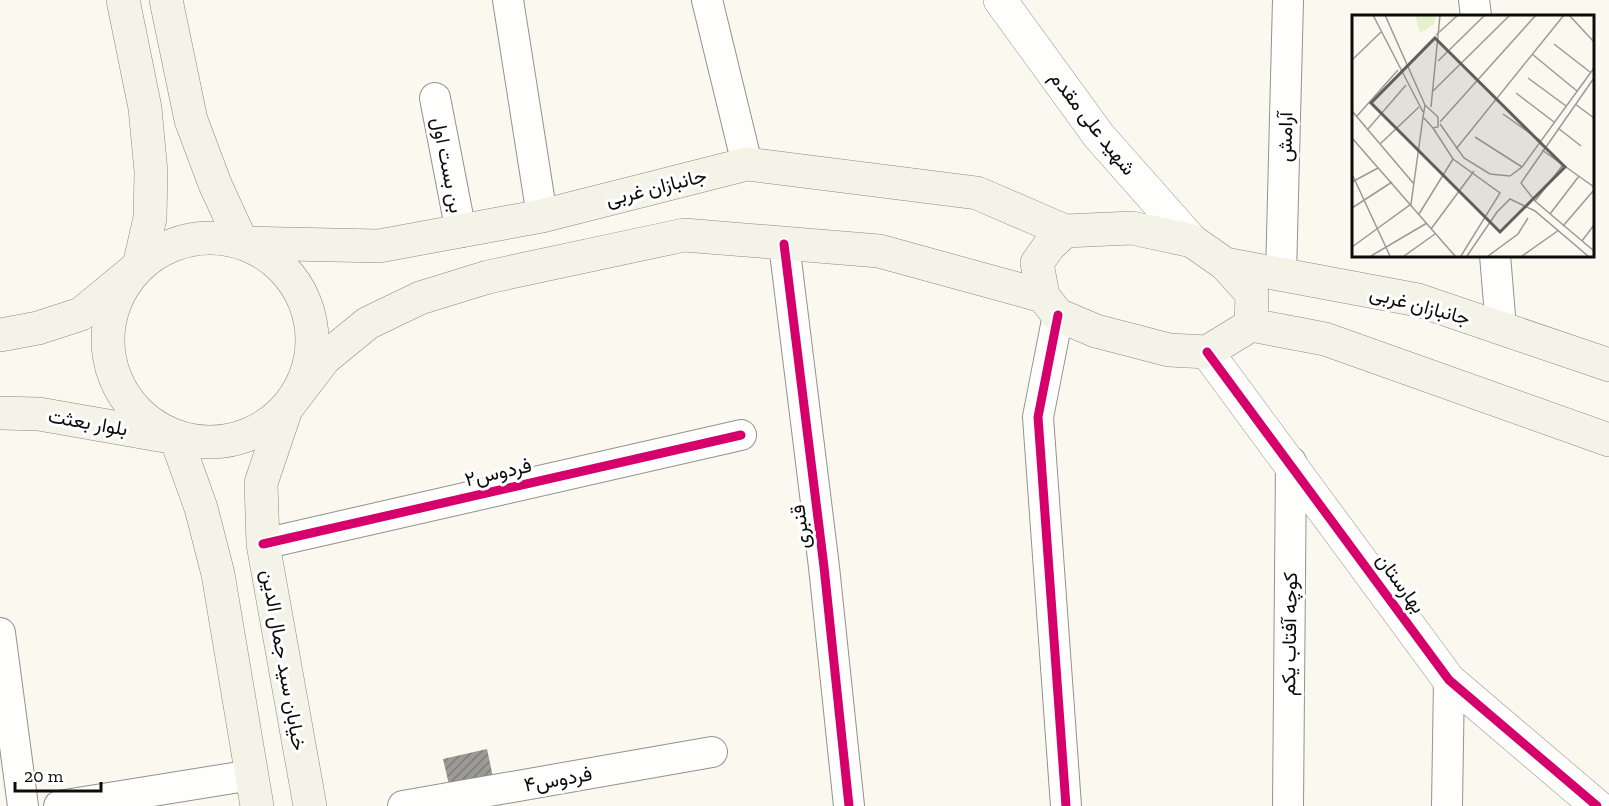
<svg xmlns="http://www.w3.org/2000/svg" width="1609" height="806" viewBox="0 0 1609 806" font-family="'Zilla Slab',Vazirmatn,serif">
<defs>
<pattern id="building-hatch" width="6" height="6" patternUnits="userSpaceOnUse" patternTransform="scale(1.5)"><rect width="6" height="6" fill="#9c9a95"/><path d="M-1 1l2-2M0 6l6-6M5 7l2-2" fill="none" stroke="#7e7c78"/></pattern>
</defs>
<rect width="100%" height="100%" fill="#faf8ef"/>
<!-- building -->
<path fill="url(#building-hatch)" d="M487,749L497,796L454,806L443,759Z"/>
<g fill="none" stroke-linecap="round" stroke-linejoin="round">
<defs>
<path id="minor" d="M508,0L542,216
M707,0L747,164
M1474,0L1476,16
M435,98L461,232
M784,244L824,567L849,806
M1495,255L1501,328
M1281,275L1288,0
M1058,315L1038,417L1066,806
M263,544L741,435
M0,633L23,806
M59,806L252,775
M403,806L712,752
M1288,806L1291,462
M1447,806L1449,680"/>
<path id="tertiary" d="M1000,0L1099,136L1192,241
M1207,352L1449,680L1597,806"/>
<path id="secondary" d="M166,0L191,120L215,184L242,243L379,246L542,216L747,164L977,193L1065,231
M1132,228L1192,241L1225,264L1252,294L1251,325L1207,352L1169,350L1096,331L1058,315L1043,296L1037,263L1049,246L1065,231Z
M108 340a102 102 0 1 1 204 0a102 102 0 1 1-204 0Z
M1225,264L1418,300L1609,365
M1251,325L1325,339L1609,440
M0,335L38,328L81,314L139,266L150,218L151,172L145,108L123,0
M0,413L39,414L176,438L201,508L218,574L257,806
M310,806L263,544L261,483L286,409L325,358L368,323L420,298L488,277L684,235L879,251L1043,296"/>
</defs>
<!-- minor casing -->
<use href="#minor" stroke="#93928e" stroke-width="32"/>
<!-- tertiary casing -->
<use href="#tertiary" stroke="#93928e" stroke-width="34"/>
<!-- secondary casing -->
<use href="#secondary" stroke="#8a8985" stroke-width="34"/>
<!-- minor -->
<use href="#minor" stroke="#fefefd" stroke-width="30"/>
<!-- tertiary -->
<use href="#tertiary" stroke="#fefefd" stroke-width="33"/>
<!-- secondary -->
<use href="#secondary" stroke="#f4f3e8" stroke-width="33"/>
<defs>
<path id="cycleway" d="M784,244L824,567L849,806
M1058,315L1038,417L1066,806
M1207,352L1449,680L1597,806
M263,544L741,435"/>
</defs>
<!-- cycleway casing -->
<use href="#cycleway" stroke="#fff" stroke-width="13"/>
<!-- cycleway -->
<use href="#cycleway" stroke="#d6006c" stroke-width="9"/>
</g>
<g text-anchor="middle" stroke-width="6" stroke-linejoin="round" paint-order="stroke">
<!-- street labels -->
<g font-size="20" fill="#0c0c0c" stroke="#fff">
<text transform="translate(1093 123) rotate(52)" y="7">شهید علی مقدم</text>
<text transform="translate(1285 137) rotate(-89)" y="7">آرامش</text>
<text transform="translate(448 165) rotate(79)" y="7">بن بست اول</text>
<text transform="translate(656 187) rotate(-14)" y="7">جانبازان غربی</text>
<text transform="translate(1420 305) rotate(15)" y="7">جانبازان غربی</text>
<text transform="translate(88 422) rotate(10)" y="7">بلوار بعثت</text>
<text transform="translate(498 472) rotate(-13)" y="7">فردوس۲</text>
<text transform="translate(800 527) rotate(-97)" y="7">قنبری</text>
<text transform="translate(1401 583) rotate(54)" y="7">بهارستان</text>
<text transform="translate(1289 634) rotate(-89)" y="7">کوچه آفتاب یکم</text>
<text transform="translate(284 660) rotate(80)" y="7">خیابان سید جمال الدین</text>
<text transform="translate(558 779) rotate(-10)" y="7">فردوس۴</text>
</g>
</g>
<!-- overview -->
<g transform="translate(1352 15)">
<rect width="242" height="242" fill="#faf8ef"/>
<path d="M63,0H84L82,9L68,18Z" fill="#e3f1cd"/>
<path fill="none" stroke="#9b9a94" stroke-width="1.5" d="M21,0L71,97M33,0L73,90M217,0L242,27M84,20L106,0M202,29L238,57M180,39L225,76M0,45L29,17M86,46L133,0M176,63L214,91M242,63L169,168L183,186L242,236M81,76L158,0M164,78L202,107M223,89L242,103M73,90L86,102V112L81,113L71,102ZM79,92L88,0M0,96L62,169M151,99L189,126M5,101L46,55M88,107L184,0M88,109L112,143L138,159L158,161L170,152L242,53M81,113L101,144L148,178L109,241M206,113L229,131M16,114L54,70M123,122L170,152M0,123L103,241M28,129L67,92M104,134L212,0M190,135L242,172M0,159L38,241M0,167L26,153M183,186L211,150M0,193L40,167M67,199L101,144M198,199L227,161M211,211L242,175M79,214L122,156M230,226L242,210M0,232L59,189L71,102M19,241L75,208M52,241L83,219M115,241L145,197L158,184L183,196L236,241M136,241L166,219L176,203M170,241L207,215"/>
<path fill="#5f5f5b" fill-opacity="0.15" stroke="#5f5f5b" stroke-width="3" d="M83,23L213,152L148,217L19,88Z"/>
<rect width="242" height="242" fill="none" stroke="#0c0c0c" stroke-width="3"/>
</g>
<!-- scale -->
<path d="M15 782v9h86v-9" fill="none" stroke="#0c0c0c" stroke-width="3"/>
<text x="24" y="782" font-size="18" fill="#0c0c0c" stroke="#ffffff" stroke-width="4.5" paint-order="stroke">20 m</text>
</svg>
